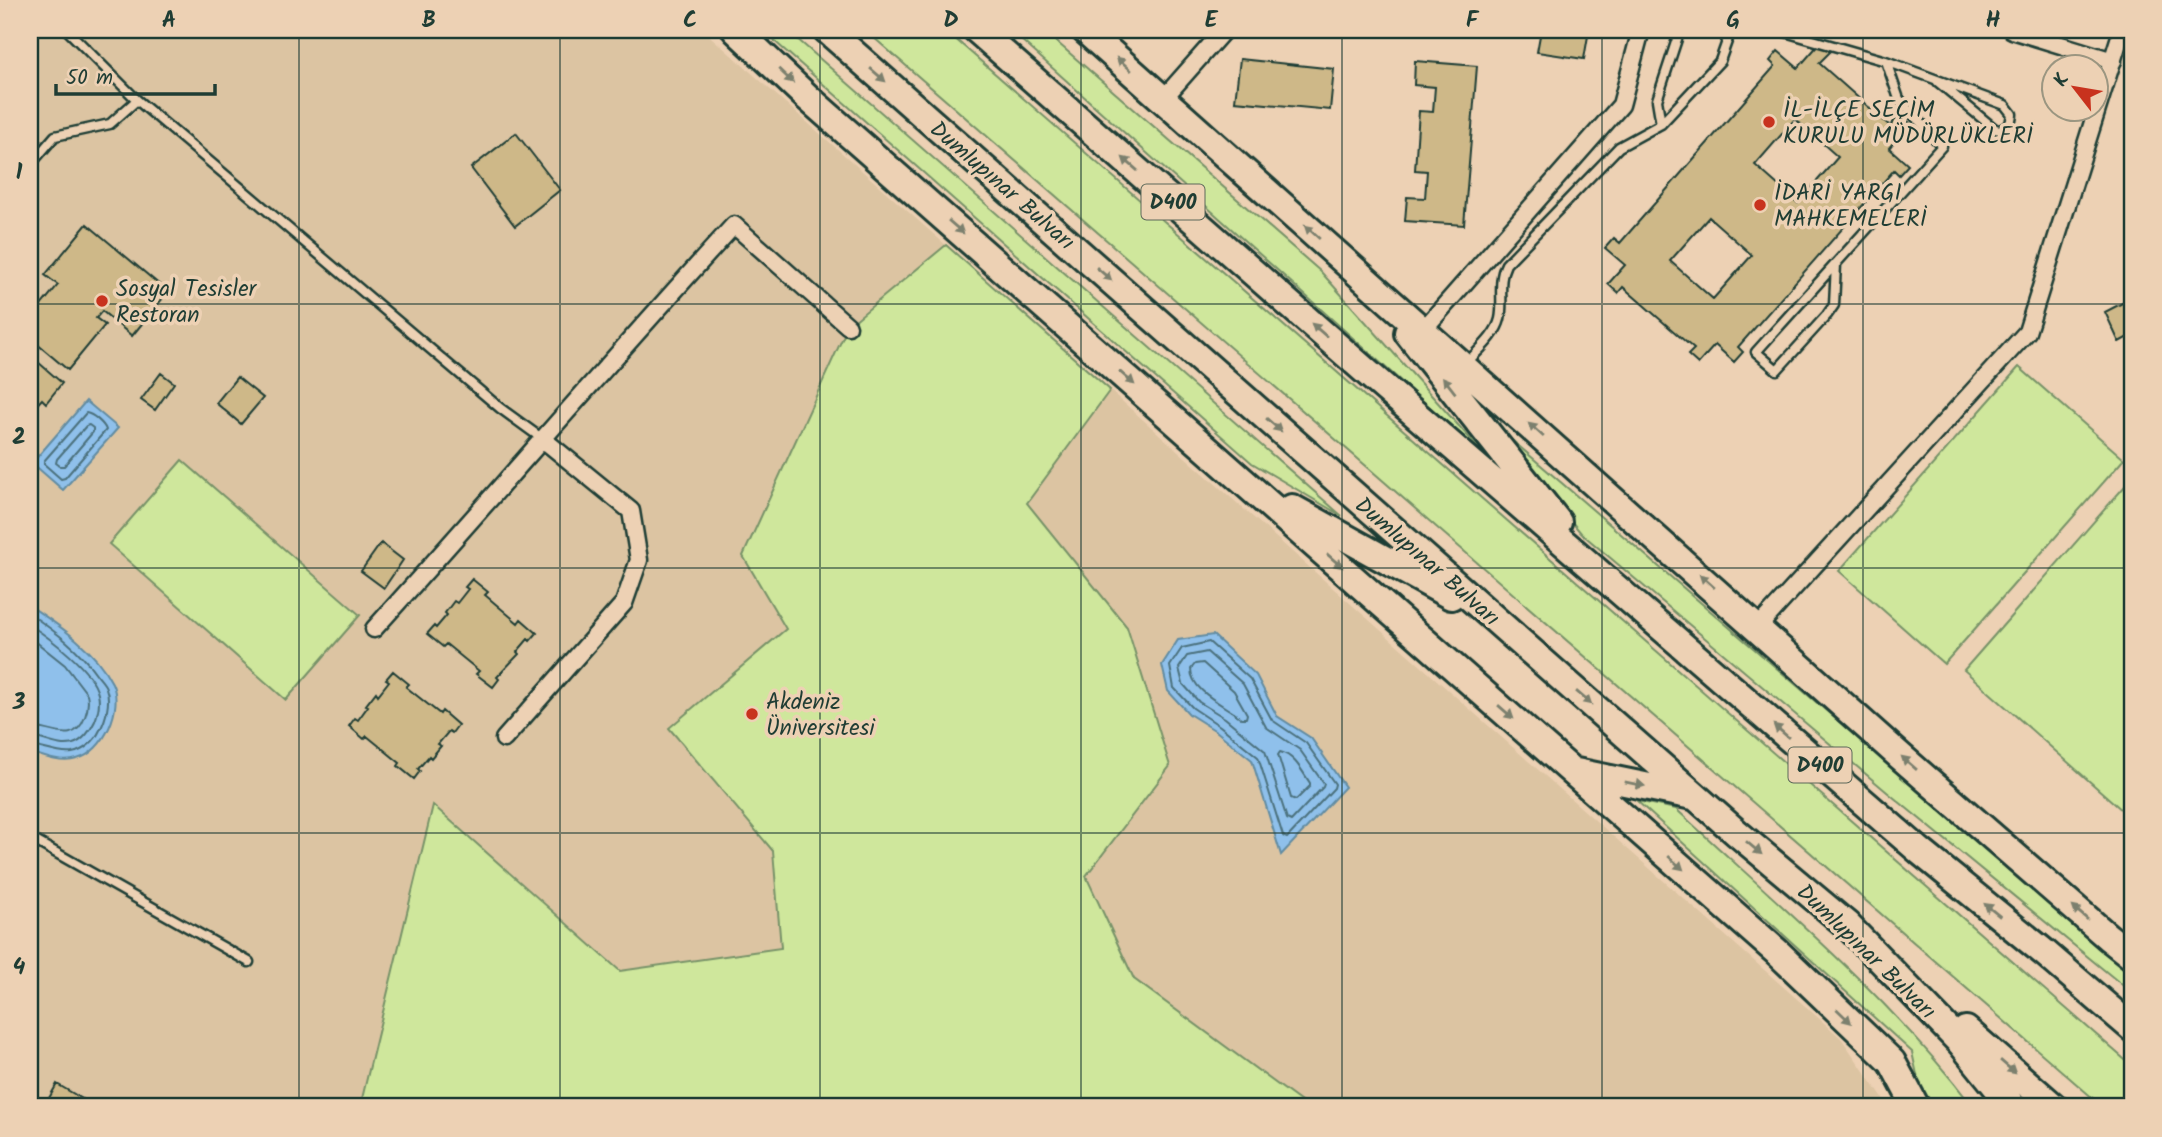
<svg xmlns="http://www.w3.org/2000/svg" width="2162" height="1137" viewBox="0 0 2162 1137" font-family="Kalam,sans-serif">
<rect width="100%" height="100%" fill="#edd1b4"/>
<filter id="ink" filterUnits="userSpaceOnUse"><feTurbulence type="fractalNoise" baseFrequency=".0143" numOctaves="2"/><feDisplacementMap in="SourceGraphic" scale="14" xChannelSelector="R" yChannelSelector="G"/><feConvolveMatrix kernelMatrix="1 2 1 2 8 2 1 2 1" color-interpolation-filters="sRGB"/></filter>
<g filter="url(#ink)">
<!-- built -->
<path fill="#dcc4a2" d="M30,30H703L1841,1038L1884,1100L1886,1107H30Z"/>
<!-- green -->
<path fill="#cfe79c" stroke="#779268" stroke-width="2" d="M762,30H787L1342,516L1252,463Z
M865,30H945L2132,1066V1107H2103Z
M1010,30H1043L1321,272L1492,463Z
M946,245L1110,390L1027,503L1127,627L1170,766L1086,876L1134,979L1308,1107H360L433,805L620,971L781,948L773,851L669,728L786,629L743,556L848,326Z
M2019,367L2124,459L1944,664L1839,571Z
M1485,417L2132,974V993L1887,792L1581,533Z
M182,460L360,615L286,700L109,544Z
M2132,478V819L1964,670Z
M1637,801L1676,809C1778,904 1888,995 1973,1107H1924L1912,1052Z"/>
<!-- water -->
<path fill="#8fc0eb" stroke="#628ca2" stroke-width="2" d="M86,401L118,428L63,490L32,463Z
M30,606C60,626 95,649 112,683C124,708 104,752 77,759C62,764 44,757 30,752Z
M1213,635L1256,675L1277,716L1311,738L1345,787L1281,855L1252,760L1216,731L1189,714L1168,691L1162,665L1178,640Z"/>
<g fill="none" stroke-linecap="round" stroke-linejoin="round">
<!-- shore -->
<path stroke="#4c717d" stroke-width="2" d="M86,413C93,414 104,424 106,430L65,478L61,479L44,464V461Z
M89,425L93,428V432L64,466H60L56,463L57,459L86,426Z
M30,614C56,632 79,649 97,675C100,679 105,684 106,688C111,701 106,719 100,730C95,741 84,751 72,753C57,755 44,747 30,746
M30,625C51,639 92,669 98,694C100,702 98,713 95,721C91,730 83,741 73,744C58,748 44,738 30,737
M30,637L65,665L87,694C89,702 88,709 85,717C74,747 51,727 30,727
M1209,642L1250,679L1272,720L1306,743L1335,784L1334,788L1287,838L1283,836L1258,757L1220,726L1193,708L1174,688L1170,666L1182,648Z
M1207,652L1243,684L1266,727L1300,750L1324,784L1323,787L1291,821L1287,819L1265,751L1225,718L1199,702L1183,684L1179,668L1187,656Z
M1203,663L1234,691L1247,714L1246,718H1241C1225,705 1191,692 1191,669L1195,664Z
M1280,752C1294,755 1302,771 1310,783V786L1296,800L1291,798L1278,755Z"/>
</g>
<!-- building -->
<path fill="#ceb888" stroke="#1f3d34" stroke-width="2" fill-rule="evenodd" d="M1541,30H1589L1584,59L1537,52Z
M1820,43L1830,52L1819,63L1890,126L1900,114L1910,123L1889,148L1908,165L1899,175L1894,170L1738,347L1743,352L1734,362L1715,345L1698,364L1688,355L1694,349L1623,287L1618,293L1608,284L1625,265L1605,248L1614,238L1620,243L1775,66L1770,61L1778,51L1798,68ZM1795,119L1838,157L1798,203L1755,165ZM1709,217L1752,255L1713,299L1670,261Z
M1240,59L1334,69L1330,110L1235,101Z
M1415,61L1477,66L1464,225L1405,221L1407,197L1425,198L1427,171L1415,170L1419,111L1433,112L1435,87L1414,85Z
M516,133L560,190L515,226L471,168Z
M87,224L168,292L132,336L102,311L96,318L105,325L68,370L30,338V319L58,285L45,275Z
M2132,298V335L2119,342L2105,312Z
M30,355L62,383L46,403L42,399L30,412Z
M161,373L174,383L155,410L141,400Z
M237,377L263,398L241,424L216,403Z
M381,543L403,560L384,588L361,571Z
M472,579L488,592L485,595L518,623L521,619L537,633L530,641L528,639L517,652L519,654L497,677L499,679L493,687L476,674L479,671L446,644L443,647L427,634L434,626L436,628L447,615L445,613L454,601L457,603L468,589L465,587Z
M393,671L409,684L406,687L440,714L442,711L458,725L452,733L449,731L438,744L441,746L431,758L429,756L418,769L420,771L414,779L398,766L400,763L367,736L364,739L349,726L355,718L358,720L368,706L366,705L376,692L378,695L389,681L386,679Z
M57,1084L96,1107H44Z"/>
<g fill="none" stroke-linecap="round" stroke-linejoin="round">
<defs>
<path id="service" d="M67,30L137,100L500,408L544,440
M1778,30L1886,61L2005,105L2012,114L2010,125L2000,130L1995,129L1938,82
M1661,124L1657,100L1680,30
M30,165L55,136L110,124L137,100
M1836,264L1834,305L1827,315L1777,370L1756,352L1942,146L1899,99L1886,61
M1466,364C1477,351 1496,336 1500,319C1504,301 1497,282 1506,264L1619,147L1661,124L1720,61L1731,30
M30,838L249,962"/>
<path id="minor" d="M2012,30L2113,61
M1163,99L1224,30
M1423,330L1621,105L1641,30
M1758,627L2027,332L2122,30
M374,629C495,495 612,358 734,225L848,326
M504,739L624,603L639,560L631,511L544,440"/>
<path id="primary" d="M736,30L807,97L1777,952L1892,1062L1916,1107
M827,30L1737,833L1847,925L1961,1043L2013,1107
M977,30L1370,375L1921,852L2045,953L2132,1028
M1085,30L1900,756L2108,937L2132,956
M1408,333L1558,522
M1292,508L1451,596
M1576,772L1693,796
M1966,1030L2054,1107"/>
</defs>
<!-- service casing -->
<use href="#service" stroke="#1f3d34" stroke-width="13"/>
<!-- minor casing -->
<use href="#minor" stroke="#1f3d34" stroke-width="21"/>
<!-- primary casing -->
<use href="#primary" stroke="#1f3d34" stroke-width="32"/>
<!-- service -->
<use href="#service" stroke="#edd1b4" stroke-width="8"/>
<!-- minor -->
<use href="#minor" stroke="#edd1b4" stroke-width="16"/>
<!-- primary -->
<use href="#primary" stroke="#edd1b4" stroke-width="26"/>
</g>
<!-- one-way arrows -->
<defs><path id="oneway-solid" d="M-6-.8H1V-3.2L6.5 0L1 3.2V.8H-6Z" transform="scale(1.75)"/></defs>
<g fill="#7c806e">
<use href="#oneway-solid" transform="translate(1124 64) rotate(-138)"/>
<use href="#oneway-solid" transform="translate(878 75) rotate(41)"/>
<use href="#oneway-solid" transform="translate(786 76) rotate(43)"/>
<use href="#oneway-solid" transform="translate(1130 164) rotate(-139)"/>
<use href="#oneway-solid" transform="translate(956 227) rotate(41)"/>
<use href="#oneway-solid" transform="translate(1312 232) rotate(-138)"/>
<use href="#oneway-solid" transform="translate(1104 274) rotate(41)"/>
<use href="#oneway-solid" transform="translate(1319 330) rotate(-139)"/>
<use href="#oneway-solid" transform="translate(1127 378) rotate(41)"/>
<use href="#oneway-solid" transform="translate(1449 385) rotate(-128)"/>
<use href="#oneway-solid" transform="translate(1274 425) rotate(41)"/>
<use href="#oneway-solid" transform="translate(1536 430) rotate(-138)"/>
<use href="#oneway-solid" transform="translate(1335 561) rotate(41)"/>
<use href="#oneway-solid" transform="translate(1707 581) rotate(-138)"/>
<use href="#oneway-solid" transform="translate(1584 698) rotate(41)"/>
<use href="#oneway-solid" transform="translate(1506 712) rotate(41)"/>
<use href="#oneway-solid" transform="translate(1781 731) rotate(-139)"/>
<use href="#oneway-solid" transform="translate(1909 763) rotate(-139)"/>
<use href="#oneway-solid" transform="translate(1635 784) rotate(11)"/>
<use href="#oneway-solid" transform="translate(1754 848) rotate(40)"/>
<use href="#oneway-solid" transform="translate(1676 863) rotate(42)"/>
<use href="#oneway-solid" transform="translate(1992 910) rotate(-141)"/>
<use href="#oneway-solid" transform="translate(2080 913) rotate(-139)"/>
<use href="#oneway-solid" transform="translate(1844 1016) rotate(44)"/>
<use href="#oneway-solid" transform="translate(2008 1067) rotate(41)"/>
</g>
</g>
<!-- grid -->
<path fill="none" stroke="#1f3d34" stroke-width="2" stroke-opacity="0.55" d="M299,30V1107M560,30V1107M820,30V1107M1081,30V1107M1342,30V1107M1602,30V1107M1863,30V1107M30,304H2132M30,568H2132M30,833H2132"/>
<!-- markers -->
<g fill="#c8321e" stroke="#edd1b4" stroke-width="2.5">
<circle cx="1769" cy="122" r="7"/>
<circle cx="1760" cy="205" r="7"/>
<circle cx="102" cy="301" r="7"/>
<circle cx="752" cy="714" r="7"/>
</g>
<g text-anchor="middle" stroke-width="7" stroke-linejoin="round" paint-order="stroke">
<!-- shield labels -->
<g fill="#edd1b4" stroke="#5d695a" stroke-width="2">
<rect x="1141.5" y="184.5" width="63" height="35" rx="5"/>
<rect x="1788.5" y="747.5" width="63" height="35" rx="5"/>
</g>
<g font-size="21" font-weight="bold" fill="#1f3d34">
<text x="1173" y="209">D400</text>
<text x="1820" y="772">D400</text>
</g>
<!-- poi labels -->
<g font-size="23" fill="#1f3d34" stroke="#edd1b4" text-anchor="start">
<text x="1783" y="117">İL-İLÇE SEÇİM<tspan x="1783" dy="26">KURULU MÜDÜRLÜKLERİ</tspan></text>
<text x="1774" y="200">İDARİ YARGI<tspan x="1774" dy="26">MAHKEMELERİ</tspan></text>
<text x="116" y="296">Sosyal Tesisler<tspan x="116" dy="26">Restoran</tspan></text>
<text x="766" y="709">Akdeniz<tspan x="766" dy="26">Üniversitesi</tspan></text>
</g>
<!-- street labels -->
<g font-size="23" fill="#1f3d34" stroke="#edd1b4">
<text transform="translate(1003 185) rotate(41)" y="8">Dumlupınar Bulvarı</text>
<text transform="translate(1428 561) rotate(41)" y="8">Dumlupınar Bulvarı</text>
<text transform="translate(1867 951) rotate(44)" y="8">Dumlupınar Bulvarı</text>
</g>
</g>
<!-- margin -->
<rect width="2162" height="1137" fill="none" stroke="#edd1b4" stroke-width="77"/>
<!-- north arrow -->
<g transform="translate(2075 88) rotate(301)"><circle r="33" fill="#edd1b4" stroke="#9b9681" stroke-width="2"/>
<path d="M0-5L12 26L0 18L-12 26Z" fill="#c8321e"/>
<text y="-10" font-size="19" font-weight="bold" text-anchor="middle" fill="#1f3d34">K</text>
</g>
<!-- scale -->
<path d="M56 84v10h159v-10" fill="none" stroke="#1f3d34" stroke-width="3.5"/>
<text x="66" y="84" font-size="21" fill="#1f3d34" stroke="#edd1b4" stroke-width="5" paint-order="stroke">50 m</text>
<rect x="38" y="38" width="2086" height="1060" fill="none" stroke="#1f3d34" stroke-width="2.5"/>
<g font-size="23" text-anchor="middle" font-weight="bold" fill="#1f3d34">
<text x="169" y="27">A</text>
<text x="429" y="27">B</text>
<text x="690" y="27">C</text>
<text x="951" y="27">D</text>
<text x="1211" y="27">E</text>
<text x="1472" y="27">F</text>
<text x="1733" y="27">G</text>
<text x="1993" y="27">H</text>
<text x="19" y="179">1</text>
<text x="19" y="444">2</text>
<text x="19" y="709">3</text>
<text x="19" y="974">4</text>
</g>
</svg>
